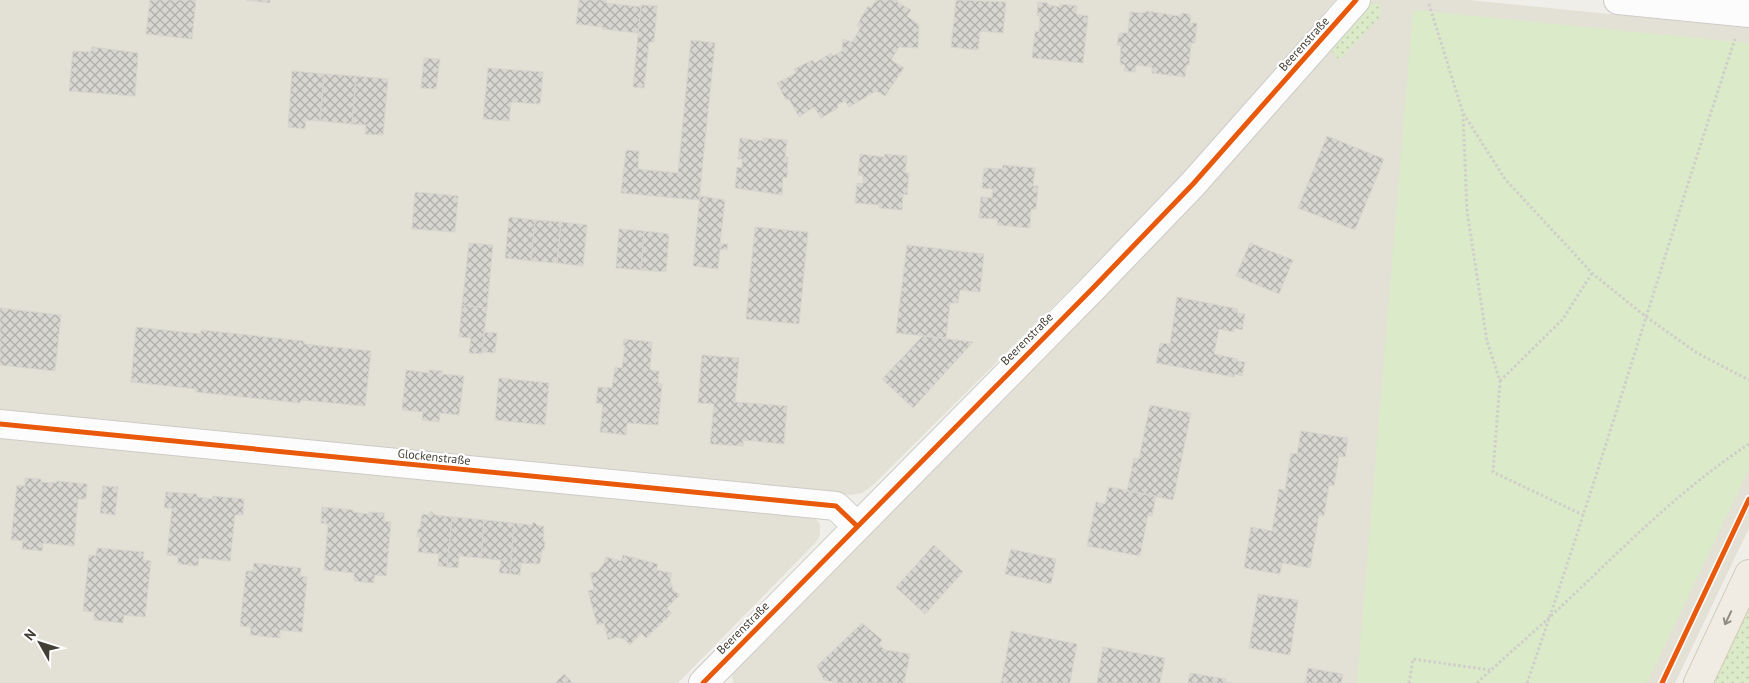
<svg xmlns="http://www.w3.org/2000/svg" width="1749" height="683" viewBox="0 0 1749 683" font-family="'PT Sans',sans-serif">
<defs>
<pattern id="grass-dots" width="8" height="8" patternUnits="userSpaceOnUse" patternTransform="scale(1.25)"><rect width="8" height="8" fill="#dbeac8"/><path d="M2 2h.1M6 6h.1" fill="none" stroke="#bdcaac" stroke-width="1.8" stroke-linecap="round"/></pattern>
<pattern id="building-cross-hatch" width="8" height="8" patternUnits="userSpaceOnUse" patternTransform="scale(1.25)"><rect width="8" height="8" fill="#d8d6d1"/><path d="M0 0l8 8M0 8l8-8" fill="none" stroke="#b1afaa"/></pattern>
</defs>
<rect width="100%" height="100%" fill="#efeee8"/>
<!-- residential -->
<path fill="#e3e0d5" d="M0,0H1335L1186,174L872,486L862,493L851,495L0,411Z
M1372,0H1469L1749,28V528L1675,683H733L732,676L734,670L1329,48Z
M0,435L811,514L820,524V534L817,541L678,683H0Z"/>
<!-- grass -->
<path fill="url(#grass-dots)" d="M1370,3L1381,4L1380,17L1339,60L1329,48Z
M1749,601V683H1710Z"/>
<!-- green -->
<path fill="#dbeac8" d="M1413,10L1749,43V469L1647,683H1357Z"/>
<!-- building -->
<path fill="url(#building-cross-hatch)" stroke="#d7d5ce" d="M150,0H196L192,39L146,34Z
M246,0H270V3Z
M579,0H606V3L641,7L638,33L602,29L603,27L576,24Z
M876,0H898L897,2L911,10L907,16L919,25L918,48L899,47L891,60L904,68L885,96L876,91L849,107L845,101L837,105L838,108L821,118L814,107L799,117L789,99L786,100L777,83L796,73L794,69L813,60L815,63L831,53L833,56L842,51L843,39L852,42L860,29L857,25L868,6L871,8Z
M956,0L1006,2L1003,33L980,31L978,50L951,47Z
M1038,2L1048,3V5L1060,7V4L1077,6L1076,14L1088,16L1083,63L1032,58L1035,31L1039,32L1040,16H1037Z
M641,5L657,6L654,42H649L644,88L633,87Z
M1146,11L1179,16L1182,13L1189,14L1191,17L1190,23H1197L1195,43H1191L1189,65H1186L1185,77L1152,73V67L1136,65L1135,72L1124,71L1125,65L1120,64L1121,45H1117L1119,33H1128L1130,12L1145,13Z
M691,40L715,43L699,200L621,193L626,150L639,151L638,169L678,173Z
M92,47L138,53L135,96L69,91L73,51L91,52Z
M424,58L440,59L436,89L421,88Z
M488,68L543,72L540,104L511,102L509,121L483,119Z
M292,71L324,74L320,121L306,120L305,129L288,127Z
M324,74L356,76L352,124L320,121Z
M356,76L388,79L383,135L365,134L366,125L352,124Z
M1327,136L1384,159L1355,230L1298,208Z
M740,138L763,141V138L787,140L785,157H788L787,178L783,177L782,195L735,188L737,167L742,168V159H738Z
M860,154L884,157L885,154L907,156L905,173H909L907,195L903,194L902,210L879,208V205L855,203L857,183L863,184V175H858Z
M1003,165L1035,168L1033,186H1038L1036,209H1031L1030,228L997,225L998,219L979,218L981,197L992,198L993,189L982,188L984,168L1002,169Z
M415,192L458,196L455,232L412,229Z
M700,196L725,200L720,244H728L727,250L720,249L718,269L693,266Z
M509,217L535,220L531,261L505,258Z
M535,220L561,222L557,263L531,261Z
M561,222L587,225L583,266L557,263Z
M755,227L808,232L799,324L746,319Z
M619,229L644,231L641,270L616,268Z
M644,231L669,234L666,272L641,270Z
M469,243L493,245L487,308L462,305Z
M1250,243L1293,260L1279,294L1236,276Z
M907,245L984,254L980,292L960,290L958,303H950L946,338L896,333Z
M1177,297L1238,309L1237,313L1245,314L1242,330L1234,328V332L1219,329L1214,354L1238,359L1237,361L1245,362L1242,376L1235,374L1234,377L1156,363L1160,343L1170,344Z
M462,305L487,308L482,354L469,353L471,338L459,337Z
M0,308L61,315L55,371L0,365Z
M136,327L201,334V330L304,341V344L371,351L365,406L301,400L300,403L196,392V389L131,382Z
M484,332L497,333L495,353L482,352Z
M923,336L973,342L913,408L882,379Z
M624,339L652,342L650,370L659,371L658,383L662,384L658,425L627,423L626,435L600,432L603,404L596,403L598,387L612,388L615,367L622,368L625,345H623Z
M702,355L739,358L735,402L787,406L784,444L743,440V446L710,444L714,404L698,403Z
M406,370L429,373V370L442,371V374L464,376L459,415L440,413L439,422L422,420L423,412L402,410Z
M499,378L549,383L545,425L495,420Z
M1150,405L1191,413L1173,500L1127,491L1134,458L1139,459Z
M1301,431L1348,438L1345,457L1339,456L1334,486L1329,485L1324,516L1319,515L1310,568L1282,563L1280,574L1244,568L1251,527L1272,531L1279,489L1285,490L1291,453L1297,454Z
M25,478L41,479V482L56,483L57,481L87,484L86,499H78L74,546L43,543L42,551L22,549L23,541L11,540L17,485L25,486Z
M103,486L118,487L115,515L100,513Z
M1109,487L1156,496L1152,516L1148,515L1140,556L1087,546L1096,502L1105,504Z
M166,492L197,494V497L212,499L213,496L244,499L243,515H235L230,561L199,558L198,566L178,564V556L167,555L172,508H164Z
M322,507L353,510V512L368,514L369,512L384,513V521L391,522L386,576L375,575L374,583L354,581V573L324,570L328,524L321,523Z
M431,511L435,515L452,517L447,567L438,566L439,554L418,552L420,537H417L418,529H420L422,514L428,515Z
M452,517L484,520L481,558L459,556L458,568L447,567Z
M484,520L514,523L510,574L499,573L501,560L481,558Z
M534,522L538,526H544L543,541L545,542L544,550H542L540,564L521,563L520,575L510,574L514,523L531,525Z
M934,545L963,572L925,614L896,587Z
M97,548L144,552L143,560L151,561L145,617L124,615L123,623L94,620V612L83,611L89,555L96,556Z
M1011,549L1056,559L1051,584L1005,574Z
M623,555L658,564L656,570L672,573L670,580L672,585L673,590L680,595L667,608L672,613L646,638L641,633L630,645L624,639L616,637L608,640L604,623L597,625L588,591L594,589L590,573L598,571L604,563L606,557L621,561Z
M254,563L301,568L300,576L307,577L302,632L280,630V638L250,635L251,627L240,626L246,571H253Z
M1258,594L1298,600L1290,655L1249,648Z
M862,623L882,640L879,644L885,650L910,654L904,683H838L824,680L817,666Z
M1011,631L1077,644L1070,683H1001Z
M1103,647L1165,658L1160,683H1097Z
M1308,668L1343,674L1341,683H1305Z
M1190,673L1226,679L1225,682L1232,683H1188Z
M564,674L573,683H555Z"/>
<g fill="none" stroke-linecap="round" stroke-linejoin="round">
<defs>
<path id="street" d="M1618,0L1749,13
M0,424L836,506L857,526
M703,683L1092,289L1193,184L1356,0"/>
<path id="primary" d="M1698,683L1749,574"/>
</defs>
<!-- street casing -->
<use href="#street" stroke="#cdcbc6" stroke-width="30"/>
<!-- primary casing -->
<use href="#primary" stroke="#d1cab6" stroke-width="30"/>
<!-- path -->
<path stroke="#d0ceca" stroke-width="3" stroke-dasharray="2.5 2.5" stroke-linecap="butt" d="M1429,4L1463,113L1505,179L1592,273L1645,316L1697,353L1749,380
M1463,114L1467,211L1487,341L1500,381L1493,472L1583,515
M1500,381L1563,319L1592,273
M1409,683L1413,659L1490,670
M1477,683C1508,654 1540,627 1570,598C1627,544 1683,487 1749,444
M1527,683C1601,470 1664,253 1735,39"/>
<!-- street -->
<use href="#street" stroke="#fdfcfc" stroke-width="28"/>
<!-- primary -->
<use href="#primary" stroke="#f0ece3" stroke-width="28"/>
<defs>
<path id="cycleway" d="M0,424L836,506L857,526
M703,683L1092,289L1193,184L1356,0
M1662,683L1749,499"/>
</defs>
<!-- cycleway casing -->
<use href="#cycleway" stroke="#fff" stroke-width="8"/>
<!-- cycleway -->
<use href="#cycleway" stroke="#e8590c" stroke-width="5"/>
</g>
<!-- one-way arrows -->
<defs><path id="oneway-shaft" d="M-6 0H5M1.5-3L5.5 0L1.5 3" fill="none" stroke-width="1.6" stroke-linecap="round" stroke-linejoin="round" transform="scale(1.25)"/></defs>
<use stroke="#918d83" href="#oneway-shaft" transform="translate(1728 618) rotate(115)"/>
<g text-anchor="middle" stroke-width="4.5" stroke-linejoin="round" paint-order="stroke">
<!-- street labels -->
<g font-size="12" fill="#443f35" stroke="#fff">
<text transform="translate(1304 44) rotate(-48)" y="4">Beerenstraße</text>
<text transform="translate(1027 339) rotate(-45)" y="4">Beerenstraße</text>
<text transform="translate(434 457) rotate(6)" y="4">Glockenstraße</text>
<text transform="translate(743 628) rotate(-45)" y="4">Beerenstraße</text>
</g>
</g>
<!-- north arrow -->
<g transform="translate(40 643) rotate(309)" stroke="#ffffff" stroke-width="4" paint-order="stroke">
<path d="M0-4L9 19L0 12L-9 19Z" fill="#443f35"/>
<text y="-8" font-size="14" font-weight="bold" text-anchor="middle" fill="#443f35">N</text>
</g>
</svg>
